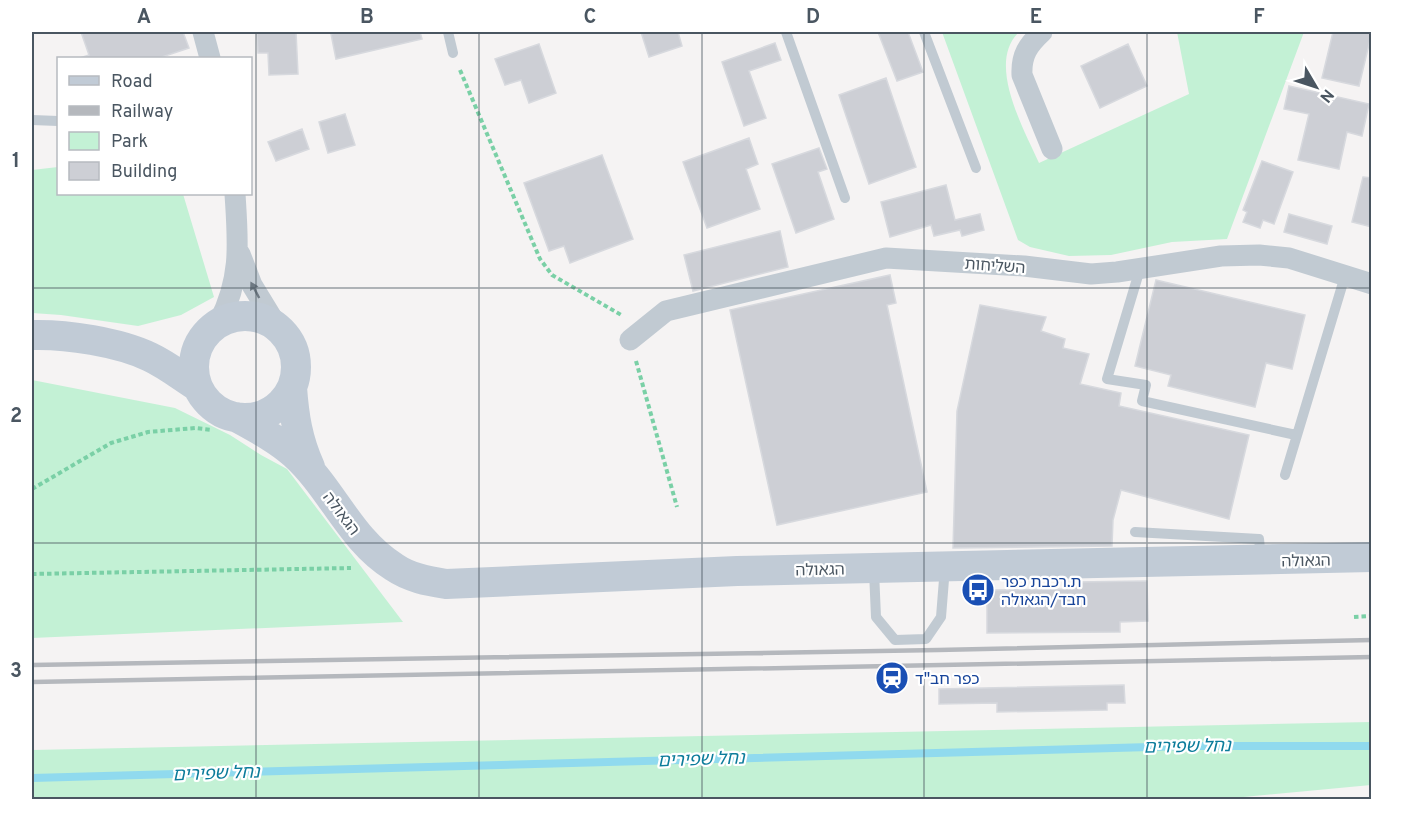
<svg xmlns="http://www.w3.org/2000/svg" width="1403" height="831" viewBox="0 0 1403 831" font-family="Overpass,'Noto Sans Hebrew',sans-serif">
<rect width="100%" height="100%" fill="#f5f3f3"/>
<!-- green -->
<path fill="#c3f1d5" d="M942,32H1019C986,63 1024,129 1039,163L1189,94L1177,32H1304L1227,239L1172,242L1111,255L1069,256L1030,247L1018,240Z
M58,167V194H183L214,297L181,315L138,326L61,315L32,313V170Z
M32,380L175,408L230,435L261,455L287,469L403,622L32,638Z
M1371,722V785L1223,799H32V750Z"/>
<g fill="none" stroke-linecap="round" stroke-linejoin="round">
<!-- stream -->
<path stroke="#90daee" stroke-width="8" d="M32,778L1186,746H1372"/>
</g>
<!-- building -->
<path fill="#cdcfd5" stroke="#d7d9de" stroke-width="1.5" d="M81,32H183L189,48L159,58H80L89,55Z
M257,32H296L298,74L269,75L268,53H258Z
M339,32H420L422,39L336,59L331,34Z
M641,32H678L682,46L649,57Z
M878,32H908L923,72L897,81Z
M1333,32H1372L1359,86L1322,78Z
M775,43L781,60L749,71L766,118L744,126L722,62Z
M539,44L556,93L529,103L521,80L505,85L495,59Z
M1128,44L1147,86L1100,108L1081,66Z
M886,78L916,167L869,184L839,95Z
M1289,86L1369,104L1362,136L1347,132L1339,169L1298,160L1309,114L1284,109Z
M345,114L355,145L328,153L319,122Z
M302,129L309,149L276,161L268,142Z
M749,138L758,164L746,169L760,209L707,228L683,162Z
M819,148L827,169L818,172L834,219L796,233L772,164Z
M602,155L633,239L570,263L564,246L549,251L524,183Z
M1262,161L1293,172L1274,224L1263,220L1260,228L1243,222L1247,212L1243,210Z
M1363,177L1372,178V227L1352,222Z
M946,185L955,220L980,214L984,230L962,236L960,230L934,236L931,225L890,237L881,202Z
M1289,214L1332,226L1327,244L1284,232Z
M780,231L788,267L693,291L684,255Z
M890,275L896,303L887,305L927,492L777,525L730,310Z
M1156,280L1305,315L1292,369L1266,363L1255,407L1168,386L1171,375L1135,366Z
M980,305L1046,317L1041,331L1065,339L1063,348L1089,354L1080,384L1121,393L1119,406L1249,435L1229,519L1121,490L1113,520L1112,546L953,548L957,411Z
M1147,581L1148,621L1120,622V632L987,633V590L1075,589V582Z
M1124,685L1125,703H1107V710L997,712V703L939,704V689Z"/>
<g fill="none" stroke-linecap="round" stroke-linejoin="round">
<!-- path -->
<path stroke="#7ad0a6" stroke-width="4" stroke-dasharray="4.5 3" stroke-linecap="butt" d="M460,70L540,259L552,275L623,316
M636,361L677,507
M32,489L111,443L148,432L195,428L212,430
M32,574L351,568
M1354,617L1372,616"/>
<!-- lane -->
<path stroke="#c1cad2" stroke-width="10" d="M448,32L453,53
M786,32L845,198
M924,32L976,168
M32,120L58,121
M1140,269L1107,379L1146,385L1142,401L1296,435
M1285,475L1345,276
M1135,532L1259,539L1261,559
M874,571L876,617L895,640L926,639L941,617L945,567"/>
<!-- street -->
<path stroke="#c1cad2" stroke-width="21" d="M203,32L210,58
M1042,32C1028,45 1021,55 1022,75L1052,149
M240,254L252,285L277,326
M219,322C242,277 238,242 235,194
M630,340L666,311L886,258L1024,266L1091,274L1117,272L1221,256L1259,255L1289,258L1372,284"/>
<!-- secondary -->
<path stroke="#c1cbd6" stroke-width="30" d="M194 367a51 51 0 1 1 102 0a51 51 0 1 1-102 0Z
M32,335C66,334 119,342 150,357C167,365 182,377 198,387
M292,387C294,416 298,441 310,467
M236,417C256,428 277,439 294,454C332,488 350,540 394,567C410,578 428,581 446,584L737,571L1372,557"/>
<!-- rail -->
<path stroke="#b5b8bd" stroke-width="4.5" d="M32,665L938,650L1372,640
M32,682L1372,657"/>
</g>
<!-- one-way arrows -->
<defs><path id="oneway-solid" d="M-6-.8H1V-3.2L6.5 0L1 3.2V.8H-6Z" transform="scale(1.5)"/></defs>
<use fill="#6e7983" href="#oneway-solid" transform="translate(255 290) rotate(-118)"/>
<!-- grid -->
<path fill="none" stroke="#4a5661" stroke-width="1.5" stroke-opacity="0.55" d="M256,32V800M479,32V800M702,32V800M924,32V800M1147,32V800M32,288H1372M32,543H1372"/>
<!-- icons -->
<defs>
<symbol id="bus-disc" viewBox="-11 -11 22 22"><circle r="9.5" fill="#1a4fb4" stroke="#fff"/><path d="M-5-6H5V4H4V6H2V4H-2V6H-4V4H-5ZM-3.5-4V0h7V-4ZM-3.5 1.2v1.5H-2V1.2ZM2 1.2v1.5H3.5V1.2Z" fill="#fff"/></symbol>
<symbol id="station-disc" viewBox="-11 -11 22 22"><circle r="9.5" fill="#1a4fb4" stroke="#fff"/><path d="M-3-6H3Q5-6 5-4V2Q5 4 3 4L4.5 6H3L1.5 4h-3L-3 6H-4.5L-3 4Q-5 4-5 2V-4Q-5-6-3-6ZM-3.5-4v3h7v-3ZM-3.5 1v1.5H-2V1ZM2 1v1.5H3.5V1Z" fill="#fff"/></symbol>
</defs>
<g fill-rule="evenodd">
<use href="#bus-disc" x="959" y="571" width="38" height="38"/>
<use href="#station-disc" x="873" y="659" width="38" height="38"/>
</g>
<g text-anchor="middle" stroke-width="4.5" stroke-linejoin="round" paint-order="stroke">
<!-- street labels -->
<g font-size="16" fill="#4a5661" stroke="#fff">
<text transform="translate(995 265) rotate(4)" y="6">השליחות</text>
<text transform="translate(342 513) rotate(53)" y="6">הגאולה</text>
<text transform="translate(1306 560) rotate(-1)" y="6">הגאולה</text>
<text transform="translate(820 569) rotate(-1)" y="6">הגאולה</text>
</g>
<!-- transit labels -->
<g font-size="16" fill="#164399" stroke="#fff" text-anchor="start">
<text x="1001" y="587">ת.רכבת כפר<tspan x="1001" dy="18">חבד/הגאולה</tspan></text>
<text x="915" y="684">כפר חב"ד</text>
</g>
<!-- water labels -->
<g font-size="18" font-style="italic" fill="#0c7c9b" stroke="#fff">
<text transform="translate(1187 746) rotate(-1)" y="6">נחל שפירים</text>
<text transform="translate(701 759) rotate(-2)" y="6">נחל שפירים</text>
<text transform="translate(216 773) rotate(-2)" y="6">נחל שפירים</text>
</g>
</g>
<!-- border -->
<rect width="1403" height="831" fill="none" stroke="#ffffff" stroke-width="66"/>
<!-- legend -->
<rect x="57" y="57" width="195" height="138" fill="#ffffff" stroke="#b7bbc0" stroke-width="1.5"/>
<rect x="69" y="76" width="30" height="9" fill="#c1cbd6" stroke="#b7bbc0" stroke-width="1.5"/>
<text x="111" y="87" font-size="18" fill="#4a5661">Road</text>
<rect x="69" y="106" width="30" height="9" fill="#b5b8bd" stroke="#b7bbc0" stroke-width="1.5"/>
<text x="111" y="117" font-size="18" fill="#4a5661">Railway</text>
<rect x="69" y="132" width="30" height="18" fill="#c3f1d5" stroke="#b7bbc0" stroke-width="1.5"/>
<text x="111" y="147" font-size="18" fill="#4a5661">Park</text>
<rect x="69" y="162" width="30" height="18" fill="#cdcfd5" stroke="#b7bbc0" stroke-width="1.5"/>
<text x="111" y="177" font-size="18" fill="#4a5661">Building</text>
<!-- north arrow -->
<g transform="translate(1316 87) rotate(129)" stroke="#ffffff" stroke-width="4.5" paint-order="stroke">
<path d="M0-4.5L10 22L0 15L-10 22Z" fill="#4a5661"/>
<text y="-9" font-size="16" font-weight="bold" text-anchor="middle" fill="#4a5661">N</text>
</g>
<rect x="33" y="33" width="1337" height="765" fill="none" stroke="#4a5661" stroke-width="2"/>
<g font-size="20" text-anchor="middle" font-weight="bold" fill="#4a5661">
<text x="144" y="23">A</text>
<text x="367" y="23">B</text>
<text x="590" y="23">C</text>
<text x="813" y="23">D</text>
<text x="1036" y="23">E</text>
<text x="1259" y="23">F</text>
<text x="16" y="167">1</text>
<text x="16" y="422">2</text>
<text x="16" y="677">3</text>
</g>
</svg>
